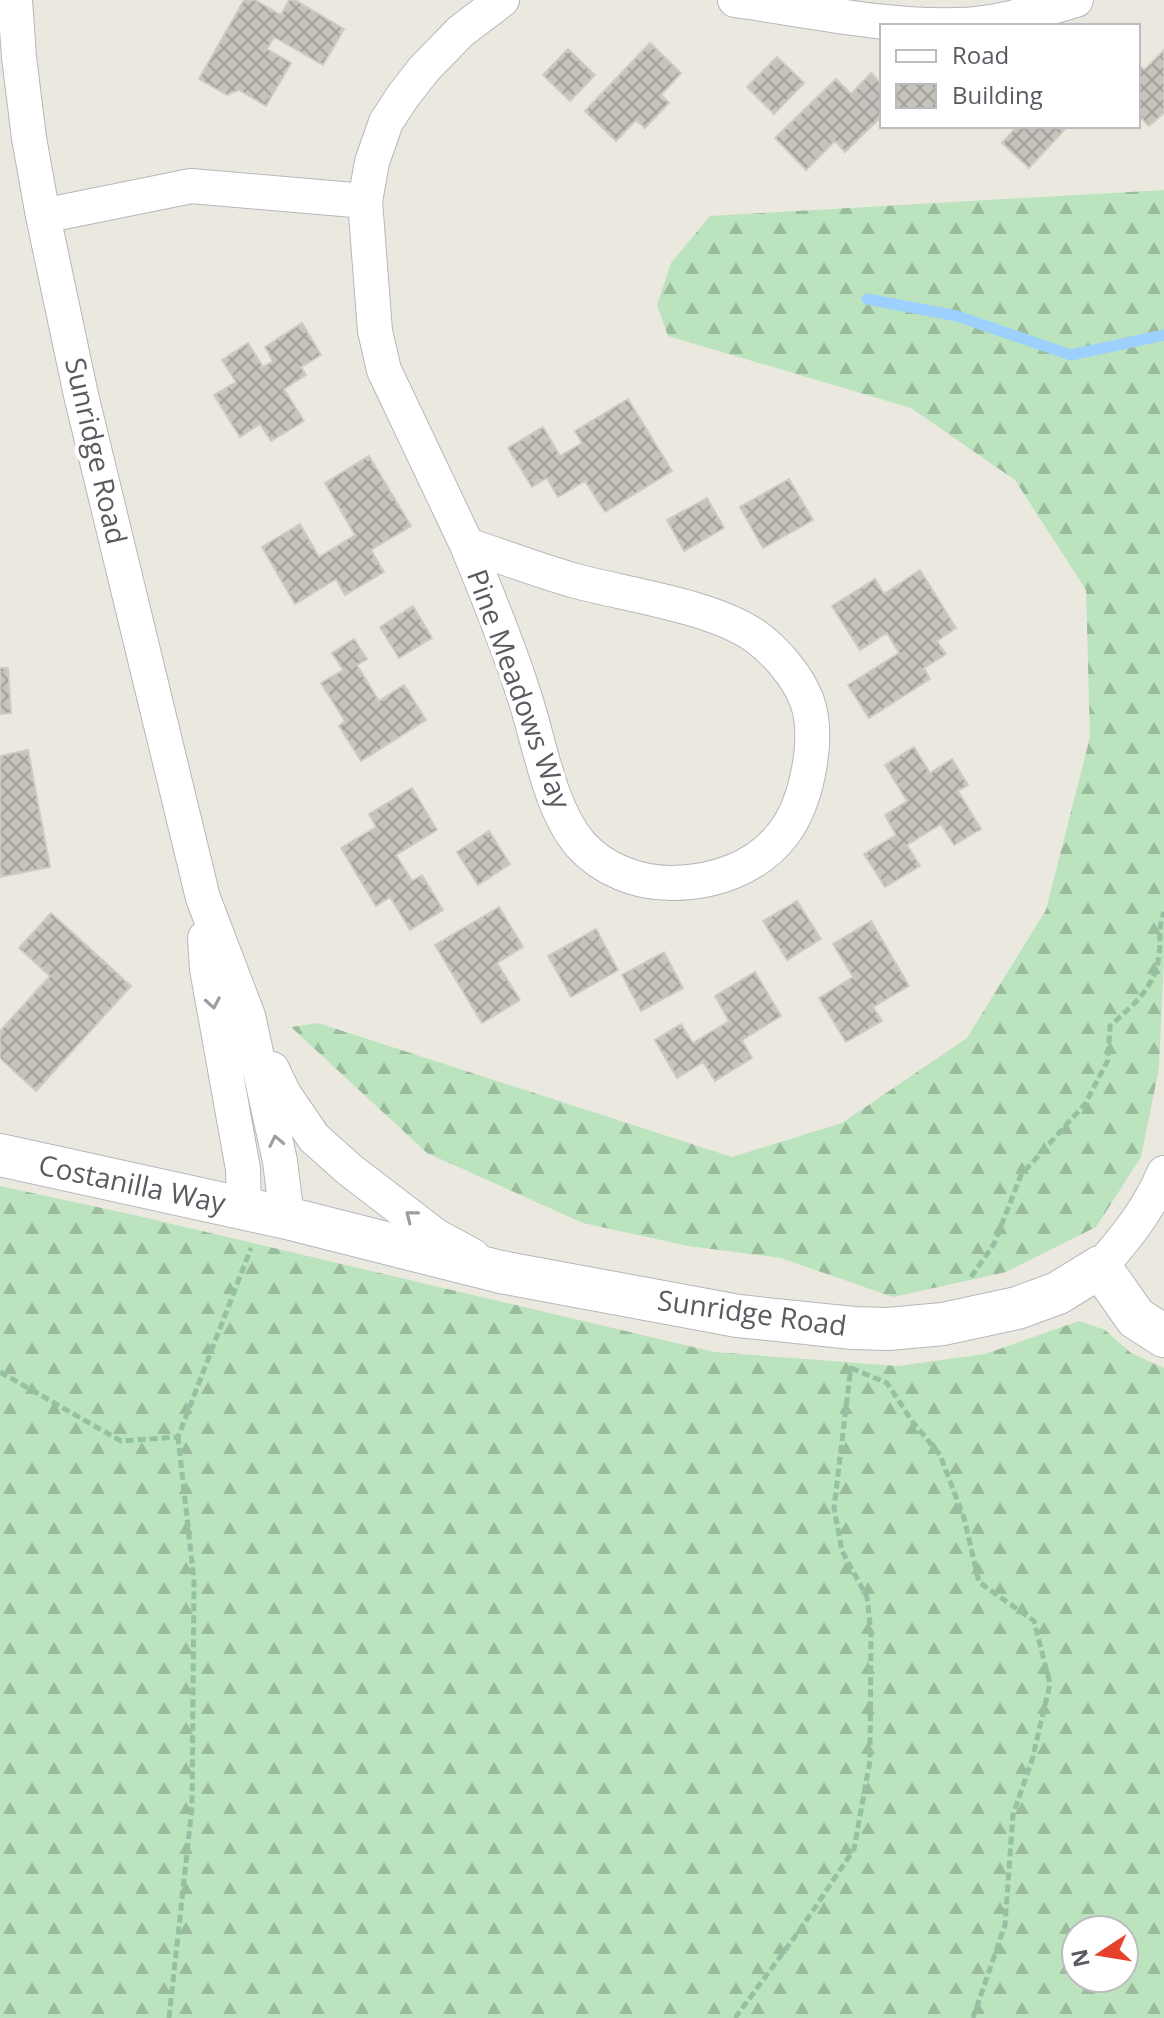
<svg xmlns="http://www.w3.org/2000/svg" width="1164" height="2018" viewBox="0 0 1164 2018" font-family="'Open Sans',sans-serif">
<defs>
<pattern id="forest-firs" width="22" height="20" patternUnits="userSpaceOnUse" patternTransform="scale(2)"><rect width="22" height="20" fill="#bbe3bd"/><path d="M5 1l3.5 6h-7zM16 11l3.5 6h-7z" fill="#9bbb9d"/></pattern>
<pattern id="building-cross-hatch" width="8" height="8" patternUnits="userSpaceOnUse" patternTransform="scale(2)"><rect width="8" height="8" fill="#c6c3bd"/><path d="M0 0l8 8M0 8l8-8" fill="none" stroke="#a4a19d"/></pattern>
</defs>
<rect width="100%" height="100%" fill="#ebe9df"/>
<!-- forest -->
<path fill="url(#forest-firs)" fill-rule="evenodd" d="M1164,190V958L1159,1068L1141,1157L1096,1227L1006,1272L893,1297L781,1258L688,1246L583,1223L427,1153L291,1027L318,1023L732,1157L842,1123L967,1038L1046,910L1090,737L1086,590L1015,480L911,408L668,336L657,305L671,263L710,216Z
M0,1186L134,1215L714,1352L898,1366L985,1354L1079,1321L1105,1330L1131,1353L1164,1368V2018H0ZM1076,1930H1124V1978H1076Z"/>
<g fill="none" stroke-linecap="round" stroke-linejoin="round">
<!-- stream -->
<path stroke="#9dd0fd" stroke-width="11" d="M867,299L957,316L1071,355L1164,335"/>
</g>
<!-- building -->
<path fill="url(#building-cross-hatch)" stroke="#d0cbbe" stroke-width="2" d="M244,0H255L281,15L289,0H295L344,29L323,65L274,37L267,49L291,63L266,106L239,90L227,95L199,79Z
M650,43L681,73L661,95L669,103L645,128L636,120L616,141L585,111Z
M568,49L595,75L570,101L543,75Z
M1164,50V113L1149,126L1138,115V64L1144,70Z
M777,57L804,83L774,114L747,87Z
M871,73L882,85V116L845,152L835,141L806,170L775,138L836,79L851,94Z
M1017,126H1068L1029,168L1002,143Z
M302,323L321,355L301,367L306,375L284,389L304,421L271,441L260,424L240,437L214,395L236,382L222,360L248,343L263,367L273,361L265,347Z
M628,399L672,471L605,512L585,481L558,497L547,478L532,487L508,448L543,427L560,456L582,443L575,431Z
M369,456L411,526L371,550L384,572L345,595L336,579L295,604L262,547L300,524L319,557L355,535L325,483Z
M789,479L813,520L763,548L740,507Z
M707,498L724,528L684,551L667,520Z
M920,570L956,628L937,641L946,654L924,668L930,679L869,718L848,685L899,653L887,633L860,650L832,606L875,579L884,594Z
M413,606L432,638L399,658L380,627Z
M354,639L367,659L357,665L379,701L404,685L426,720L361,761L339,726L345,721L321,683L343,670L332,653Z
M0,668H8L11,713L0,714Z
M914,747L930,773L952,759L968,785L958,791L981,829L954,845L941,824L907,845L920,866L885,887L864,854L896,835L885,815L907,801L885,765Z
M28,750L50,867L0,877V756Z
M412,788L437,830L396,855L412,881L422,875L443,910L410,930L390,897L376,906L341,848L376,827L369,814Z
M489,831L510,864L478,885L457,852Z
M797,901L821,939L787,960L763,921Z
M499,907L523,947L497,963L520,1000L482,1023L435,945Z
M51,913L131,986L36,1091L0,1058V1031L50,976L19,948Z
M871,921L909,986L873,1007L882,1021L846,1042L819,998L853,977L833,944Z
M596,929L618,970L571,997L548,956Z
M664,952L683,988L641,1011L622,975Z
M755,972L781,1016L742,1040L752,1058L715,1081L703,1062L677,1078L655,1040L681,1024L693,1043L729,1021L715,996Z"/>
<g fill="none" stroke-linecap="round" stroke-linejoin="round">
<defs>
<path id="minor" d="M15,0L19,57L29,138L43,216L81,395L203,898L248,1016L280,1161L287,1218
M735,0C808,10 882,27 956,25C997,25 1037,11 1076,0
M43,216L191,186L365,201
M467,545C504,557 540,571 576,581C628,595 712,606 755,636C776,651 798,677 807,701C820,738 807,803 783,834C757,868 714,883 671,883C638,883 603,870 580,844C548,806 539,738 523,692C507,642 487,594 467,545Z
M467,545L384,370L375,331L365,201L372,162L386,122L403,96L424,69L461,31L502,0
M205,938L207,969L243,1169L244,1208
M272,1069L284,1094L314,1138L350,1170L436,1236L473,1256
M1100,1267C1126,1238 1149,1209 1164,1173"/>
<path id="tertiary" d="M0,1155L287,1218L501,1272L738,1316L853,1328L888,1329L943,1324L1017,1308L1058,1293L1100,1267L1136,1318L1164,1336"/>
</defs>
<!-- minor casing -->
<use href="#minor" stroke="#b5b7bc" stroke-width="36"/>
<!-- tertiary casing -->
<use href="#tertiary" stroke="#b5b7bc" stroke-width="44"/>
<!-- path -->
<path stroke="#94c1a2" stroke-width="5" stroke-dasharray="8 4" stroke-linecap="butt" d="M971,1277L994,1244L1021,1175L1085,1104L1108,1060L1110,1026C1132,1006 1155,988 1159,956C1161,940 1158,927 1164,912
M851,1368L887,1383L912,1421L940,1455L964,1518L979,1582L1034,1621L1050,1684L1032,1760L1013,1815L1005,1925L973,2018
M0,1372L121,1441L178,1437L251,1248
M169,2018L192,1807L194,1580L178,1437
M735,2018L802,1927L854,1849L870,1761L871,1633L867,1597L842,1551L834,1508L851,1366"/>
<!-- minor -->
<use href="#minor" stroke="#fff" stroke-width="34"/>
<!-- tertiary -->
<use href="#tertiary" stroke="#fff" stroke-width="42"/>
</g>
<!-- one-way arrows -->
<defs><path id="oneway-chevron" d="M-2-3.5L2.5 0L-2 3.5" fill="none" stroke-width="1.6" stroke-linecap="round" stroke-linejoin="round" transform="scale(2)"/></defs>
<g stroke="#9b9da0">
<use href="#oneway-chevron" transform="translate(213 1003) rotate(80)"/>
<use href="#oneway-chevron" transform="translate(276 1141) rotate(-102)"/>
<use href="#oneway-chevron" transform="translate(411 1216) rotate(-142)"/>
</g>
<g text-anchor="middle" stroke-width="8" stroke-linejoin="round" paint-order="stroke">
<!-- street labels -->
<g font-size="28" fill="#585b60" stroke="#fff">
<text transform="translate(96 451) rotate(77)" y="10">Sunridge Road</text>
<text transform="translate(519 689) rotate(70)" y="10">Pine Meadows Way</text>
<text transform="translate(132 1184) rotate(12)" y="10">Costanilla Way</text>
<text transform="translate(752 1313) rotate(8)" y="10">Sunridge Road</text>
</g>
</g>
<!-- legend -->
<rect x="880" y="24" width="260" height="104" fill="#ffffff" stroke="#bcbdbf" stroke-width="2"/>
<rect x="896" y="50" width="40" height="12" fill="#ffffff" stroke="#bcbdbf" stroke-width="2"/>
<text x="952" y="64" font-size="24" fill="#585b60">Road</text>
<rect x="896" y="84" width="40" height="24" fill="url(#building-cross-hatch)" stroke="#bcbdbf" stroke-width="2"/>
<text x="952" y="104" font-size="24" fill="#585b60">Building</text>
<!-- north arrow -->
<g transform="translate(1100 1954) rotate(258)"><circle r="38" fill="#ffffff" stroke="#bcbdbf" stroke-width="2"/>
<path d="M0-6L14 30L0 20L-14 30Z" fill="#e5412b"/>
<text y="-12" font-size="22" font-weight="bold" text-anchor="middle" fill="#585b60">N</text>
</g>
</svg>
